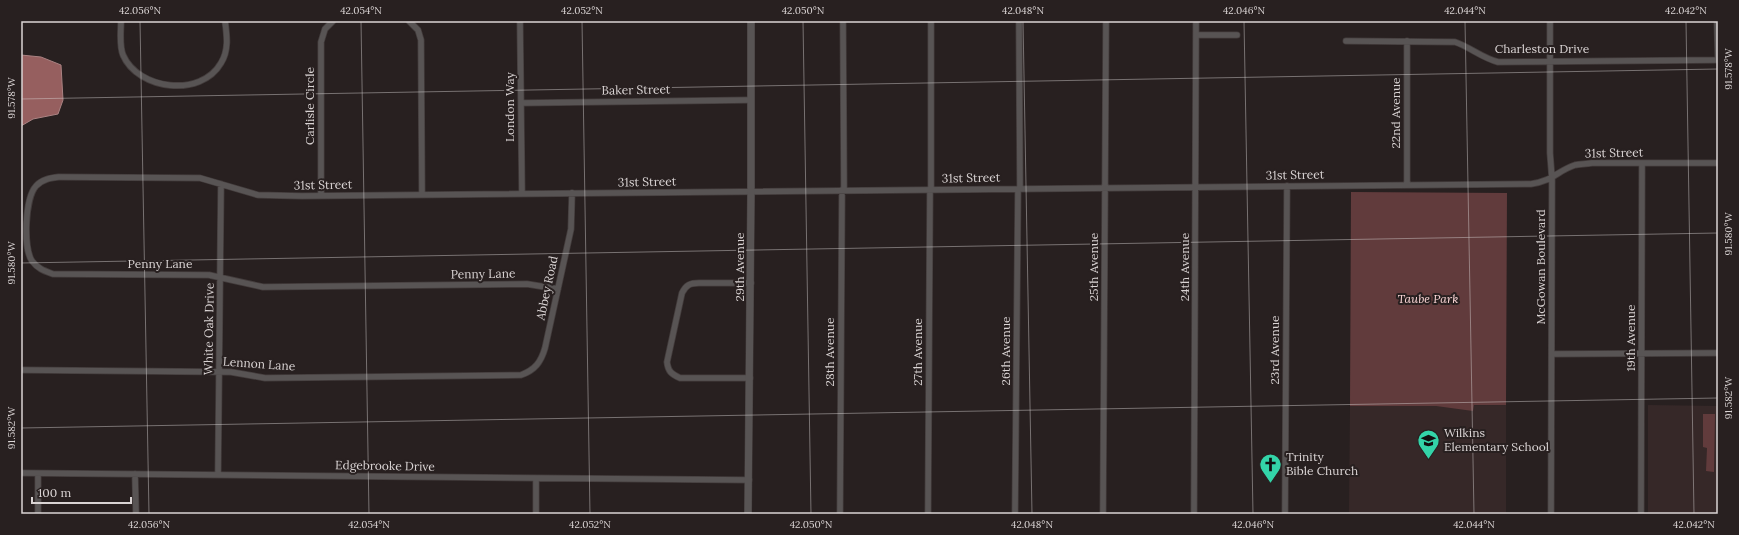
<svg xmlns="http://www.w3.org/2000/svg" width="1739" height="535" viewBox="0 0 1739 535" font-family="Lora,serif">
<rect width="100%" height="100%" fill="#282020"/>
<!-- built -->
<path fill="#362828" d="M1506,405V514H1349L1350,406Z
M1648,405L1718,406V514H1648Z"/>
<!-- green -->
<path fill="#613b3c" d="M1351,192L1507,193L1506,405H1474L1473,411L1436,406H1350Z
M1703,414H1715L1714,472L1706,471L1707,448L1703,447Z"/>
<!-- water -->
<path fill="#965f5f" stroke="#aa8282" d="M21,55L41,57L61,65L63,100L58,114L33,119L21,126Z"/>
<g fill="none" stroke-linecap="round" stroke-linejoin="round">
<defs>
<path id="minor" d="M121,21C121,31 119,45 123,55C138,90 201,98 221,63C229,50 227,36 225,21
M409,21L418,30L421,40L422,195
M520,21L522,194
M843,21L844,190
M931,21V190
M1019,21L1020,189
M1550,21V153L1552,179L1551,514
M1717,21L1718,60
M1196,35H1237
M1346,41L1455,42C1470,47 1482,58 1498,62L1718,60
M1407,41V185
M521,103L751,100
M321,196V42L325,29L333,21
M558,289L527,284L263,287L209,275L53,274C45,271 38,269 32,261C23,248 25,198 36,186C42,179 51,178 59,177L200,178L258,195L302,196L1531,184C1553,181 1557,171 1575,165C1580,164 1586,164 1592,163H1718
M1552,354L1718,353
M21,370L231,372L265,378L521,375C535,370 541,362 545,348L571,229L572,193
M750,378H680C671,374 668,371 667,362L682,293C686,285 690,283 699,283H751
M21,473L749,480
M135,474L136,514
M218,475L221,184
M536,479V514
M38,514V474
M840,514L842,190
M928,514L930,190
M1015,514L1018,189
M1103,514L1106,21
M1194,514L1196,21
M1285,514L1287,186
M1641,514L1642,163"/>
<path id="tertiary" d="M748,514L751,192V21"/>
</defs>
<!-- minor casing -->
<use href="#minor" stroke="#443d3d" stroke-width="7"/>
<!-- tertiary casing -->
<use href="#tertiary" stroke="#443d3d" stroke-width="8"/>
<!-- minor -->
<use href="#minor" stroke="#585454" stroke-width="5.5"/>
<!-- tertiary -->
<use href="#tertiary" stroke="#585454" stroke-width="7"/>
</g>
<!-- ticks -->
<path fill="none" stroke="#dad4d4" stroke-width="1" stroke-opacity="0.45" d="M140,21L149,514M361,21L369,514M582,21L590,514M803,21L811,514M1023,21L1032,514M1244,21L1253,514M1465,21L1474,514M1686,21L1694,514M21,99L1718,69M21,263L1718,233M21,428L1718,398"/>
<!-- icons -->
<defs>
<symbol id="school-pin" viewBox="-11 -11 22 30"><path d="M0 17L-7.5 6A9.5 9.5 0 1 1 7.5 6Z" fill="#33d4a8" stroke="#282020"/><path d="M0-5L7-2L0 1L-7-2ZM-4 1L0 2.5L4 1V4Q0 6-4 4Z" fill="#111"/></symbol>
<symbol id="church-pin" viewBox="-11 -11 22 30"><path d="M0 17L-7.5 6A9.5 9.5 0 1 1 7.5 6Z" fill="#33d4a8" stroke="#282020"/><path d="M-1.2-6h2.4v3.5h3.3v2.4h-3.3V6h-2.4V-.1h-3.3v-2.4h3.3Z" fill="#111"/></symbol>
</defs>
<g fill-rule="evenodd">
<use href="#school-pin" x="1416" y="428" width="25" height="34"/>
<use href="#church-pin" x="1258" y="452" width="25" height="34"/>
</g>
<g text-anchor="middle" stroke-width="4" stroke-linejoin="round" paint-order="stroke">
<!-- street labels -->
<g font-size="12" fill="#dad4d4" stroke="#282020">
<text x="1542" y="53">Charleston Drive</text>
<text transform="translate(636 90) rotate(-1)" y="4">Baker Street</text>
<text transform="translate(310 106) rotate(-90)" y="4">Carlisle Circle</text>
<text transform="translate(510 107) rotate(-90)" y="4">London Way</text>
<text transform="translate(1396 113) rotate(-90)" y="4">22nd Avenue</text>
<text transform="translate(1614 153) rotate(-1)" y="4">31st Street</text>
<text transform="translate(1295 175) rotate(-1)" y="4">31st Street</text>
<text transform="translate(971 178) rotate(-1)" y="4">31st Street</text>
<text transform="translate(647 182) rotate(-1)" y="4">31st Street</text>
<text transform="translate(323 185) rotate(-1)" y="4">31st Street</text>
<text x="160" y="268">Penny Lane</text>
<text transform="translate(740 267) rotate(-90)" y="4">29th Avenue</text>
<text transform="translate(1094 267) rotate(-90)" y="4">25th Avenue</text>
<text transform="translate(1185 267) rotate(-90)" y="4">24th Avenue</text>
<text transform="translate(1541 267) rotate(-90)" y="4">McGowan Boulevard</text>
<text transform="translate(483 274) rotate(-1)" y="4">Penny Lane</text>
<text transform="translate(547 288) rotate(-78)" y="4">Abbey Road</text>
<text transform="translate(209 329) rotate(-89)" y="4">White Oak Drive</text>
<text transform="translate(1631 338) rotate(-90)" y="4">19th Avenue</text>
<text transform="translate(1275 350) rotate(-90)" y="4">23rd Avenue</text>
<text transform="translate(1006 351) rotate(-90)" y="4">26th Avenue</text>
<text transform="translate(830 352) rotate(-90)" y="4">28th Avenue</text>
<text transform="translate(918 352) rotate(-90)" y="4">27th Avenue</text>
<text transform="translate(259 364) rotate(4)" y="4">Lennon Lane</text>
<text transform="translate(385 466) rotate(1)" y="4">Edgebrooke Drive</text>
</g>
<!-- park labels -->
<g font-size="12" font-style="italic" fill="#fbd6d6" stroke="#282020">
<text x="1428" y="303">Taube Park</text>
</g>
<!-- poi labels -->
<g font-size="12" fill="#dad4d4" stroke="#282020" text-anchor="start">
<text x="1444" y="437">Wilkins<tspan x="1444" dy="14">Elementary School</tspan></text>
<text x="1286" y="461">Trinity<tspan x="1286" dy="14">Bible Church</tspan></text>
</g>
</g>
<!-- border -->
<rect width="1739" height="535" fill="none" stroke="#282020" stroke-width="44"/>
<!-- scale -->
<path d="M32 497v6h99v-6" fill="none" stroke="#dad4d4" stroke-width="2"/>
<text x="38" y="497" font-size="12" fill="#dad4d4" stroke="#282020" stroke-width="3" paint-order="stroke">100 m</text>
<rect x="22" y="22" width="1695" height="491" fill="none" stroke="#dad4d4" stroke-width="1.5"/>
<g font-size="10" text-anchor="middle" fill="#dad4d4">
<text x="140" y="14">42.056°N</text>
<text x="361" y="14">42.054°N</text>
<text x="582" y="14">42.052°N</text>
<text x="803" y="14">42.050°N</text>
<text x="1023" y="14">42.048°N</text>
<text x="1244" y="14">42.046°N</text>
<text x="1465" y="14">42.044°N</text>
<text x="1686" y="14">42.042°N</text>
<text transform="translate(1728 69) rotate(-90)" y="4">91.578°W</text>
<text transform="translate(11 98) rotate(-90)" y="4">91.578°W</text>
<text transform="translate(1728 234) rotate(-90)" y="4">91.580°W</text>
<text transform="translate(11 263) rotate(-90)" y="4">91.580°W</text>
<text transform="translate(1728 398) rotate(-90)" y="4">91.582°W</text>
<text transform="translate(11 428) rotate(-90)" y="4">91.582°W</text>
<text x="149" y="528">42.056°N</text>
<text x="369" y="528">42.054°N</text>
<text x="590" y="528">42.052°N</text>
<text x="811" y="528">42.050°N</text>
<text x="1032" y="528">42.048°N</text>
<text x="1253" y="528">42.046°N</text>
<text x="1474" y="528">42.044°N</text>
<text x="1694" y="528">42.042°N</text>
</g>
</svg>
